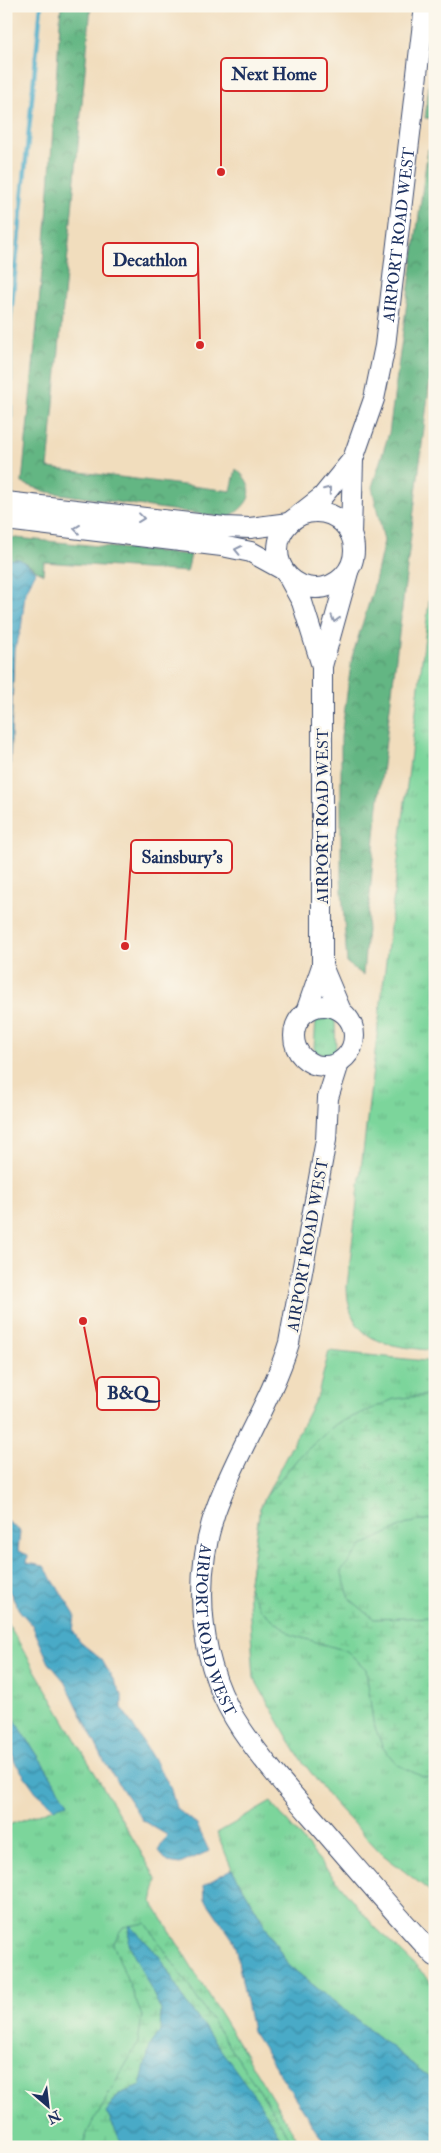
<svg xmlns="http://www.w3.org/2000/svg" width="441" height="2153" viewBox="0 0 441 2153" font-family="'IM FELL Double Pica',serif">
<defs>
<pattern id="grass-tufts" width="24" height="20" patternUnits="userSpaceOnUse" patternTransform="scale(1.25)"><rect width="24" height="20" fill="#7bd59b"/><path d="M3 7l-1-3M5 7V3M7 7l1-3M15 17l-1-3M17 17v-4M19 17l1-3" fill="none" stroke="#6ab788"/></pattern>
<pattern id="forest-crowns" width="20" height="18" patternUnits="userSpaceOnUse" patternTransform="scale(1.25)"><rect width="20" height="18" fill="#64b683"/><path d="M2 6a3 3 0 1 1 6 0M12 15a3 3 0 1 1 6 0" fill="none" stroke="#52946e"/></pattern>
<pattern id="wetland-marsh" width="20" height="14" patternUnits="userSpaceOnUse" patternTransform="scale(1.25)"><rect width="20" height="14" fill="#7bd59b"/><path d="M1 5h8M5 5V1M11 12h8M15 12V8" fill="none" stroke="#6ab788"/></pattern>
<pattern id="water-waves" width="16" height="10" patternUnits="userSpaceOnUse" patternTransform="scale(1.25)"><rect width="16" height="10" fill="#48aac7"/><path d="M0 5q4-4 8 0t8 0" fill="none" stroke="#3b8ba5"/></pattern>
</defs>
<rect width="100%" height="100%" fill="#fbf7ec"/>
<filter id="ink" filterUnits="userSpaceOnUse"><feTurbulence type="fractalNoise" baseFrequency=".02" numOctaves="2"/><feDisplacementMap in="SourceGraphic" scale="10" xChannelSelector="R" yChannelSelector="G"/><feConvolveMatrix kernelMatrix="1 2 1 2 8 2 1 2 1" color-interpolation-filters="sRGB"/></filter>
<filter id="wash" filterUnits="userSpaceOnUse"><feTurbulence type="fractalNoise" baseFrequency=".0096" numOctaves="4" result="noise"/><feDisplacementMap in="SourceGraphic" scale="20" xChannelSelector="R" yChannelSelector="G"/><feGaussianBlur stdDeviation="1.12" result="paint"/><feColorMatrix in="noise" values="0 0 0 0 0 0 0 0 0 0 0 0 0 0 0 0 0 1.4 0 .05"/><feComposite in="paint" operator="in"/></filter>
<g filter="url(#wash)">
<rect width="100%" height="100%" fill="#f1ddbd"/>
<!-- grass -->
<path fill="url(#grass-tufts)" stroke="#4b827c" d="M435,552V1351C388,1345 348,1345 347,1286Z
M321,1016L333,1017L335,1021L336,1052L328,1055L317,1053L314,1048L316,1019Z
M329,1351L435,1362V1895L382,1854L333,1802L297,1754L254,1678L248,1588L260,1508L318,1394Z
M6,1620L157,1880L152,1902L302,2147H286L161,2010L124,2147H6V1826L68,1803L6,1706Z
M271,1802L374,1926L435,1985V2082L288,1965L232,1869L217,1833Z"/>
<!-- forest -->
<path fill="url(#forest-crowns)" stroke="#407270" d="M61,6H91L48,468L231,491L236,469C259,488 251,505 227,518L47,492L22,483L47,219Z
M435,38V119L425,118Z
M428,149L435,150V338L377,814L363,975L347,963L341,877V737L352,657L373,590L384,541L372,487L389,433Z
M6,537L191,555L187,572L44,562L43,574L19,559L6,560Z"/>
<!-- wetland -->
<path fill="url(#wetland-marsh)" stroke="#4b827c" d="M435,1394V1518L409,1523L363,1545L341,1571L350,1599L374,1619L435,1617V1778L423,1777L398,1765L383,1748L373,1722L366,1669L347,1651L292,1635L260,1609L248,1588L260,1508L266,1496L299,1457L336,1424L394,1399Z
M146,1923L267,2102L295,2147H82L88,2131L138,2043L142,2016L113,1944L123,1927Z"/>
<!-- water -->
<path fill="url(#water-waves)" stroke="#326c92" d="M19,559L36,571L25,594L21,630L14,650L10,768L6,796V560Z
M6,1520L20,1531L18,1551L28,1555L27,1563L44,1566L75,1615L73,1631L80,1642L102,1660L122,1695V1708L170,1786L176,1808L197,1825L209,1851L180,1864L168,1862L158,1851L167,1835L143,1821L105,1763L66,1683L49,1663L32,1625L19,1610L6,1585Z
M6,1706L68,1803L55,1808L36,1792L14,1761L12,1741L6,1738Z
M232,1869L288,1965L435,2082V2147H327L252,2031L234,1941L205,1899L204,1885Z
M130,1925L160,1957L185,2001L259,2102L286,2147H124L106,2112L119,2094L140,2086L150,2046L160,2032L161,2010L129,1944Z"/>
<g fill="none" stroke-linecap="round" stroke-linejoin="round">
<!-- stream -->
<path stroke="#48aac7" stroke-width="4.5" d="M11,498L10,324L41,6
M8,566L11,526"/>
</g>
</g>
<g filter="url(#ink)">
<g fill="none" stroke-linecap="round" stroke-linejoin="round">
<defs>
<g id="tertiary">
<path d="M6,502L224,527L250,528L289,523"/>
<circle cx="316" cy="550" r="38"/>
<path d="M299,515L322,497L353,459"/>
<path d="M6,520L222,546L251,552L282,569"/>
<path id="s1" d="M351,535L353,459L374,399L385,346L425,6"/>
<path d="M290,580L302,602L322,666"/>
<path d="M322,966L341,1011"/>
<circle cx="324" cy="1036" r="30"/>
<path d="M306,1012L322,966V666L348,572"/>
<path id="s2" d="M339,1063L328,1098L326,1140L289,1343C271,1402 235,1454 215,1512C192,1584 199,1667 242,1730C265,1764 293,1795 320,1826C358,1870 395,1914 435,1956"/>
</g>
</defs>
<!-- tertiary casing -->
<use href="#tertiary" stroke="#3b496c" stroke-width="22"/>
<!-- tertiary -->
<use href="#tertiary" stroke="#fff" stroke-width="20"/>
<defs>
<path id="rail" d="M6,33L8,6"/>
</defs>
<!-- rail casing -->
<use href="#rail" stroke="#1b2f5e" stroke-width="5.5"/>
<!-- rail -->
<use href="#rail" stroke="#fbf7ec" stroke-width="4" stroke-dasharray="11" stroke-linecap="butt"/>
</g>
<!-- one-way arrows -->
<defs><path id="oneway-chevron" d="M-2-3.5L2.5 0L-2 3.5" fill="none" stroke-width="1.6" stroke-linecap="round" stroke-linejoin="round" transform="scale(1.25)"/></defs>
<g stroke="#8d97ae">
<use href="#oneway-chevron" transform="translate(328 490) rotate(-51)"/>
<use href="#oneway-chevron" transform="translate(141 518) rotate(7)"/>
<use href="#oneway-chevron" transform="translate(77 529) rotate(-173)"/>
<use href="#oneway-chevron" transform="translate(238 550) rotate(-168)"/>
<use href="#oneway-chevron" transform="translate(335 619) rotate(106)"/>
</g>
</g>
<g text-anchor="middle" stroke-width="5" stroke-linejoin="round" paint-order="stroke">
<!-- street labels -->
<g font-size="16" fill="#1b2f5e" stroke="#fbf7ec">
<text dy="6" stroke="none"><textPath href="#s1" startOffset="306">AIRPORT ROAD WEST</textPath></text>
<text transform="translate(322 816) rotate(-90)" y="6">AIRPORT ROAD WEST</text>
<text transform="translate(307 1245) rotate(-80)" y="6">AIRPORT ROAD WEST</text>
<text dy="6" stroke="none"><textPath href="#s2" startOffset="591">AIRPORT ROAD WEST</textPath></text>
</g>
</g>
<!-- callouts -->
<path fill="none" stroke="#d62828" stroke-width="2" d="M221 172L221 74M200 345L198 260M125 946L131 857M83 1321L97 1393"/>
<g fill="#d62828" stroke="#fbf7ec" stroke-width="2">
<circle cx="221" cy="172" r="5"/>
<circle cx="200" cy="345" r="5"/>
<circle cx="125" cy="946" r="5"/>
<circle cx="83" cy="1321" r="5"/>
</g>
<g fill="#fbf7ec" stroke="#d62828" stroke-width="2">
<rect x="221" y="58" width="106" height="33" rx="5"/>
<rect x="103" y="243" width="95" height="33" rx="5"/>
<rect x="131" y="840" width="101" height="33" rx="5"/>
<rect x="97" y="1377" width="62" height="33" rx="5"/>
</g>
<g font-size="18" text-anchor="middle" font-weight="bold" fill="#1b2f5e">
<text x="274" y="80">Next Home</text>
<text x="150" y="266">Decathlon</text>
<text x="182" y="863">Sainsbury's</text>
<text x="128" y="1399">B&amp;Q</text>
</g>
<!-- margin -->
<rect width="441" height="2153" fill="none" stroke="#fbf7ec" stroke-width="25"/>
<!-- north arrow -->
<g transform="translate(48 2106) rotate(152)" stroke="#fbf7ec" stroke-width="4" paint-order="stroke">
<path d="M0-4L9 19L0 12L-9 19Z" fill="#1b2f5e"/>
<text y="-8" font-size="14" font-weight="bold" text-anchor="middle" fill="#1b2f5e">N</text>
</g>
</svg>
